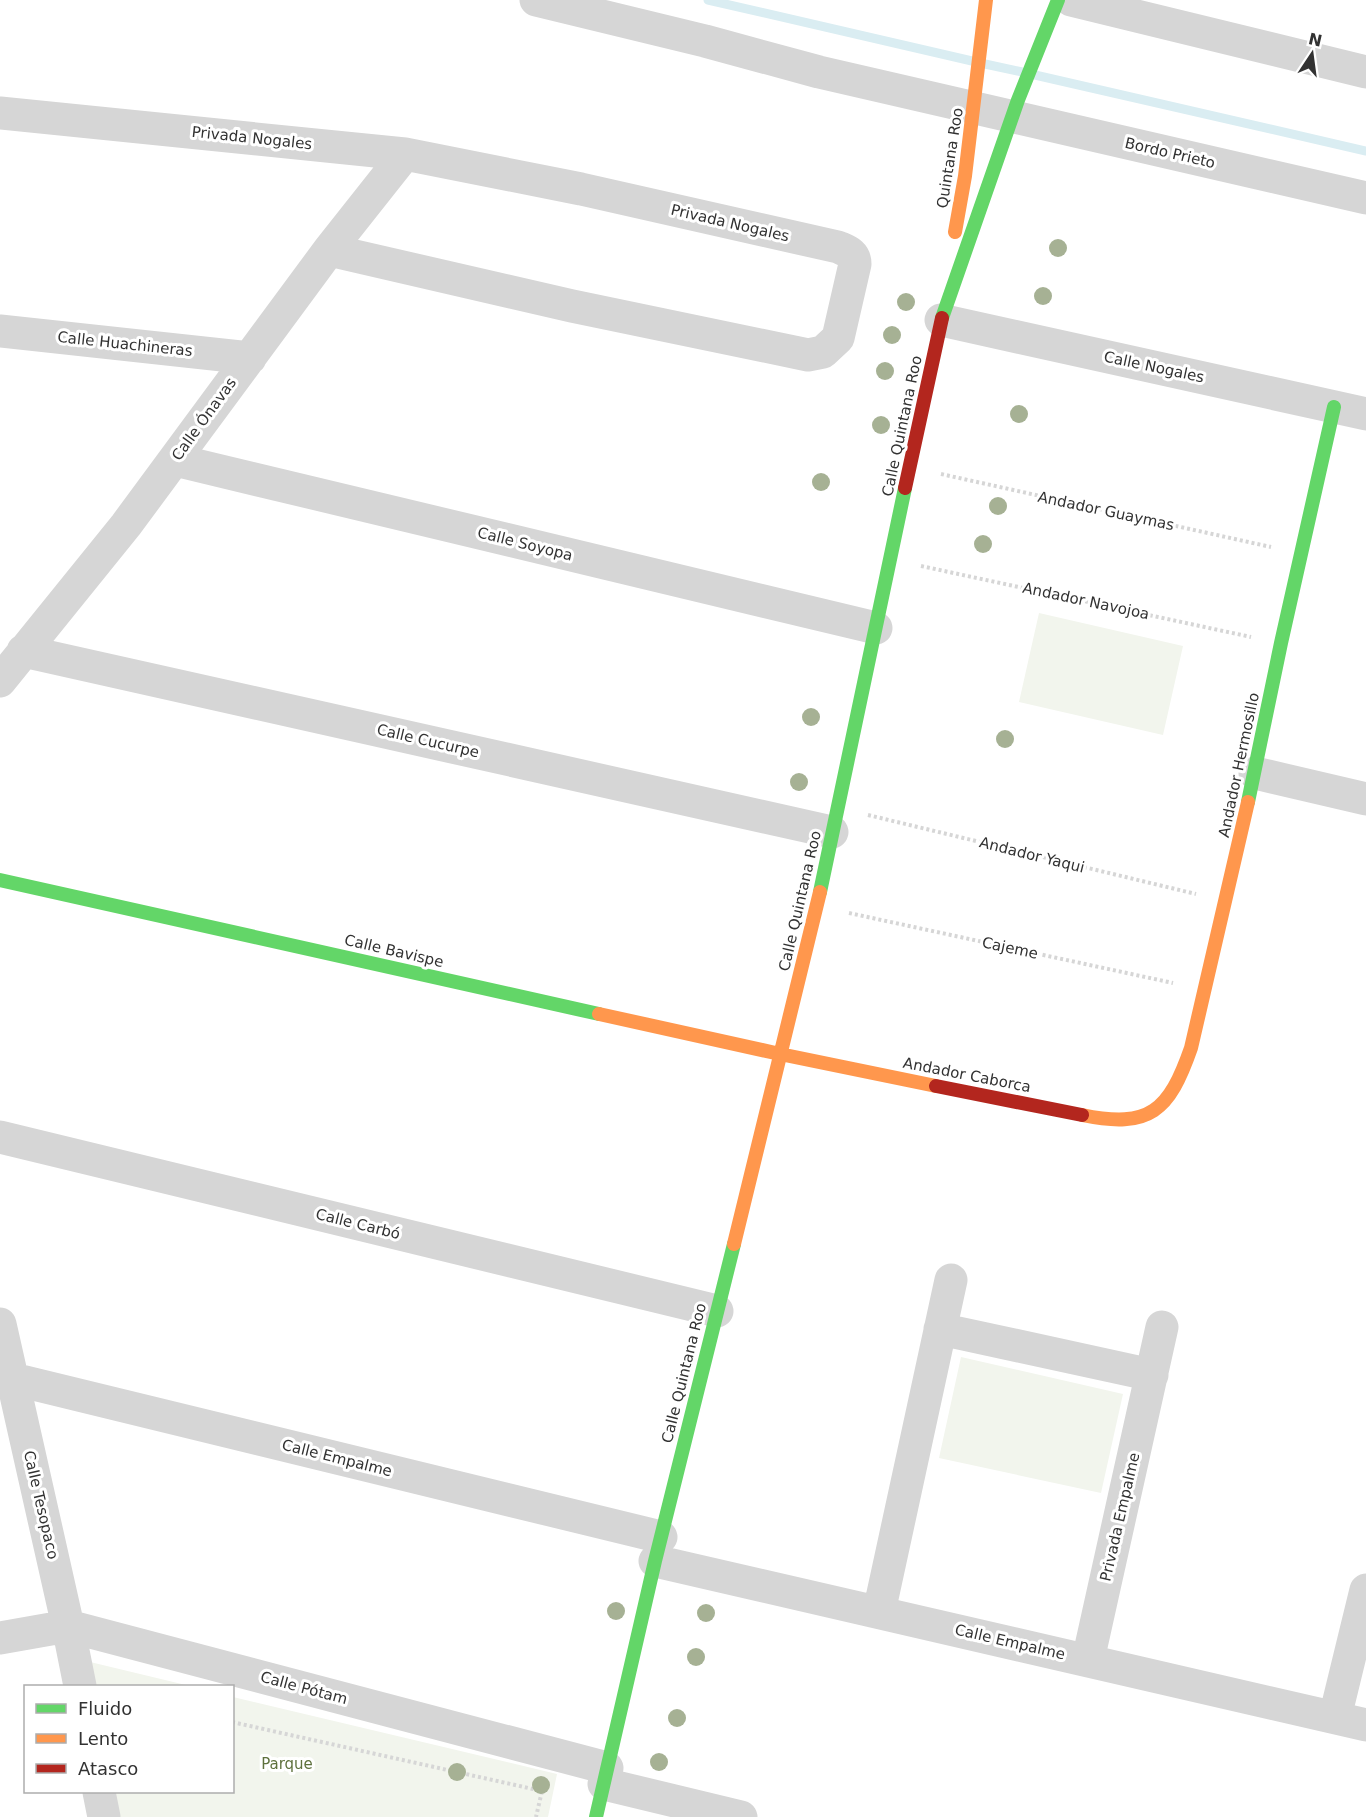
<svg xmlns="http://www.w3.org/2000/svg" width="1366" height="1817" viewBox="0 0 1366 1817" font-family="'DejaVu Sans',sans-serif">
<rect width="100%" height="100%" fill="#fff"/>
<!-- park -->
<path fill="#f2f5ed" d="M1039,613L1183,646L1163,735L1019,702Z
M961,1357L1123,1394L1101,1493L939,1458Z
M86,1661L190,1686H91Z
M233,1697L557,1774L548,1817H119L114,1792H232Z"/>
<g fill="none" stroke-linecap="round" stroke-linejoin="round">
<!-- stream -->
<path stroke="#daedf2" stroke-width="9" d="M708,0L972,61
M985,64L1022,72
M1035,75L1366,151"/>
<!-- path -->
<path stroke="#d6d6d6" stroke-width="4" stroke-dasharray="3 3" stroke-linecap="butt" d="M941,474L1271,547
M921,566L1251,637
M868,815L1196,894
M849,913L1173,983
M232,1722L542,1791L536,1817"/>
<!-- street -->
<path stroke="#d6d6d6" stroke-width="33" d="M536,0L705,41L819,72L1366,198
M1071,0L1366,72
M0,113L405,154L581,189L838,247C847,251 855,253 855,264L838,338L823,352L808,355L572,306L329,250
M941,320L1366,414
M0,331L250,358
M175,460L876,628
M23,651L832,832
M0,681L126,525L329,250L405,154
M1255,773L1366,799
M0,1137L717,1311
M0,1324L68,1626L80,1686
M940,1329L1152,1375
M13,1379L661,1537
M655,1561L1366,1725
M879,1612L951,1280
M0,1638L68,1626L607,1768
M1088,1660L1162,1327
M1335,1717L1366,1590
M604,1784L741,1817
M99,1792L104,1817"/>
<!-- fast -->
<path stroke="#63d668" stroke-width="14" d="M942,318L1018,100L1058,0
M1248,802L1281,643L1334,407
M0,880L599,1014
M820,892L905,488
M596,1817L655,1561L734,1244"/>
<!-- slow -->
<path stroke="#ff974d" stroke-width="14" d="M955,232L965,176L986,0
M599,1014L780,1054L936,1086
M1082,1115C1150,1129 1169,1111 1191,1048L1248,802
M734,1244L820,892"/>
<!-- jam -->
<path stroke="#b3261e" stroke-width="14" d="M905,488L942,318
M936,1086L1082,1115"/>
</g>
<!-- trees -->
<g fill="#a6b194">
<circle cx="1058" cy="248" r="9"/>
<circle cx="1043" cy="296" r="9"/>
<circle cx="906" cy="302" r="9"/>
<circle cx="892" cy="335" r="9"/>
<circle cx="885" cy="371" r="9"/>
<circle cx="1019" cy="414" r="9"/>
<circle cx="881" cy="425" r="9"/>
<circle cx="821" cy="482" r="9"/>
<circle cx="998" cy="506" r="9"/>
<circle cx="983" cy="544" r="9"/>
<circle cx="811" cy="717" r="9"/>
<circle cx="1005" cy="739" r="9"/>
<circle cx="799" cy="782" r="9"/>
<circle cx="616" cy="1611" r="9"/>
<circle cx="706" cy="1613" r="9"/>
<circle cx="696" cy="1657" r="9"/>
<circle cx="677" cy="1718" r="9"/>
<circle cx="659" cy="1762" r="9"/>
<circle cx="457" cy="1772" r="9"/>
<circle cx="541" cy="1785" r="9"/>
</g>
<g text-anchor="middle" stroke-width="6" stroke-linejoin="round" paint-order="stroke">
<!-- street labels -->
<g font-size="15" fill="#323232" stroke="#fff">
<text transform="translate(252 138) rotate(6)" y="5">Privada Nogales</text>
<text transform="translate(1170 153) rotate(13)" y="5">Bordo Prieto</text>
<text transform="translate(950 158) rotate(-81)" y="5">Quintana Roo</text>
<text transform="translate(730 223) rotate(13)" y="5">Privada Nogales</text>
<text transform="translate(125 344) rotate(6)" y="5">Calle Huachineras</text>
<text transform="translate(1154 367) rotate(12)" y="5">Calle Nogales</text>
<text transform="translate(204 419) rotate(-54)" y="5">Calle Ónavas</text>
<text transform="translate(902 426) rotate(-78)" y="5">Calle Quintana Roo</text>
<text transform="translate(1106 511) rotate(12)" y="5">Andador Guaymas</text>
<text transform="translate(525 544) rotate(14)" y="5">Calle Soyopa</text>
<text transform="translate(1086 601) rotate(12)" y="5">Andador Navojoa</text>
<text transform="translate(428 741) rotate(13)" y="5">Calle Cucurpe</text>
<text transform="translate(1239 765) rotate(-78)" y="5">Andador Hermosillo</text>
<text transform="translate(1032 855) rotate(14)" y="5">Andador Yaqui</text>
<text transform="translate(800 901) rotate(-77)" y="5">Calle Quintana Roo</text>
<text transform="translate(1010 948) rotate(12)" y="5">Cajeme</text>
<text transform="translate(394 951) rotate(13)" y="5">Calle Bavispe</text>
<text transform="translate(967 1075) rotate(11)" y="5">Andador Caborca</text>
<text transform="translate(358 1224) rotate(14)" y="5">Calle Carbó</text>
<text transform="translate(684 1373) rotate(-76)" y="5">Calle Quintana Roo</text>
<text transform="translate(337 1458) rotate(14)" y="5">Calle Empalme</text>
<text transform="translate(41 1505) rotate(77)" y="5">Calle Tesopaco</text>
<text transform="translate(1120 1517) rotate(-77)" y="5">Privada Empalme</text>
<text transform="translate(1010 1642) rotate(13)" y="5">Calle Empalme</text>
<text transform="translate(304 1688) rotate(15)" y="5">Calle Pótam</text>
</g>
<!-- park labels -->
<g font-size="15" fill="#5e713d" stroke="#fff">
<text x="287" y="1769">Parque</text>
</g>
</g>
<!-- legend -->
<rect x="24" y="1685" width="210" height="108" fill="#ffffff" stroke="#adadad" stroke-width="1.5"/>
<rect x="36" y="1704" width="30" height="9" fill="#63d668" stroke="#adadad" stroke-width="1.5"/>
<text x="78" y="1715" font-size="18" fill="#323232">Fluido</text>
<rect x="36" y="1734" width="30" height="9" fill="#ff974d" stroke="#adadad" stroke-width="1.5"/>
<text x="78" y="1745" font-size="18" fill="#323232">Lento</text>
<rect x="36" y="1764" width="30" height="9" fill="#b3261e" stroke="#adadad" stroke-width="1.5"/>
<text x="78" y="1775" font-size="18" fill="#323232">Atasco</text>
<!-- north arrow -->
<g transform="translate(1312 54) rotate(13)" stroke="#ffffff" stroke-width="4.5" paint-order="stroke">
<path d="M0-4.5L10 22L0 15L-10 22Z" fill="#323232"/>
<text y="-9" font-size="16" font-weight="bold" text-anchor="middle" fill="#323232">N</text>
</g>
</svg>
